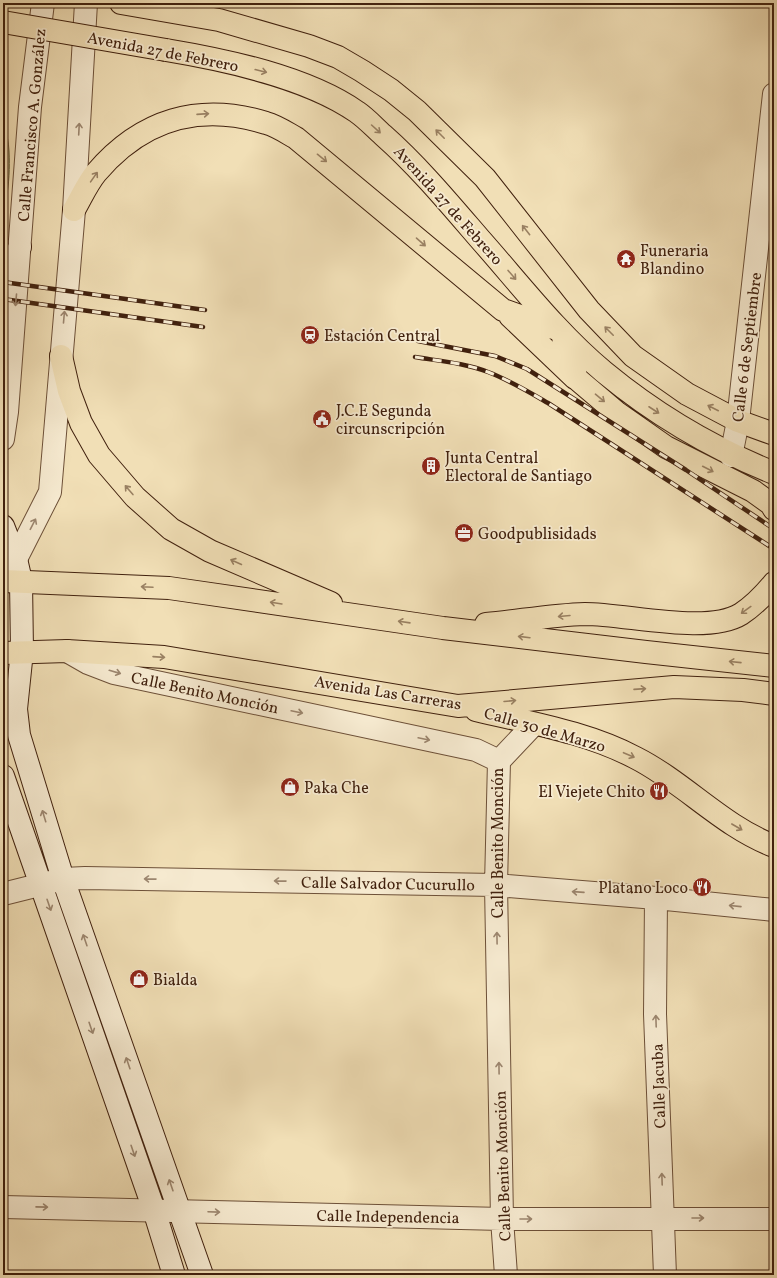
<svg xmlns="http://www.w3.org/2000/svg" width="777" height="1278" viewBox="0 0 777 1278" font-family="Vollkorn,serif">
<rect width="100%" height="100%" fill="#f1dfb6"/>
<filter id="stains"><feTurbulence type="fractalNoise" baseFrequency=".005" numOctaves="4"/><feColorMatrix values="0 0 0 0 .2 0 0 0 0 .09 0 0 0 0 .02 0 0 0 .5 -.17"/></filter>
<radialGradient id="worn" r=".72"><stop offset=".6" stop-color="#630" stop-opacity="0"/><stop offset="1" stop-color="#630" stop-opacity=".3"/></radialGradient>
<!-- green -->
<path fill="#b9c28e" stroke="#7d724e" d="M3,121C14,152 9,187 3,218Z"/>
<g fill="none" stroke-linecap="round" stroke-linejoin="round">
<defs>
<path id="minor" d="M3,439L7,412L30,107L43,3
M731,456L738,421L774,94
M16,559L50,492L74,210L86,3
M67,651L88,663L114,673L476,750L499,761L496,885L502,1219L506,1275
M499,761L534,724
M3,894L63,879L85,878L496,885L656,898L774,910
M656,898L655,1014L665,1275
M3,1207L502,1219H774"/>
<path id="secondary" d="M3,277L20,247
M3,526L16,559L21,581L22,651L16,709L19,735L63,879L202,1275
M3,776L154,1210L174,1275"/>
<path id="primary" d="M121,3L219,20L309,46L338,57L362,71L391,90L417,111L485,178L589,310L633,356L687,394L738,421L774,434
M166,50C226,60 307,77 357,112C366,118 374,127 383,135C418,166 448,202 479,238C519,283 557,333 604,372C656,415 712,448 774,473
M74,210C81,198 87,184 96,173C141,120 199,102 266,123C277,126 287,133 296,138L503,310L559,330
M510,316L575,378
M562,334L577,379L616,412L666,447L753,491L771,504L774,509
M61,356L69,391L81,423L99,455L135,497L171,529L210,551L331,603
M3,581L169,588L443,628L646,652L774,666
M486,624C519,621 552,615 585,614C627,614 707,635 741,614C755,605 764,595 774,583
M3,653L67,651L164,657L458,706L674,687L743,690L774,694
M476,710C530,723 587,732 636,758C685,783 722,826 774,846"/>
</defs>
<!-- minor casing -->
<use href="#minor" stroke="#6d5038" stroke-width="24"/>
<!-- secondary casing -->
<use href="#secondary" stroke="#41210e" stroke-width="24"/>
<!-- primary casing -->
<use href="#primary" stroke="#41210e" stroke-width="24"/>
<!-- minor -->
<use href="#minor" stroke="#f6ead0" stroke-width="22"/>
<!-- secondary -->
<use href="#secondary" stroke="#f6ead0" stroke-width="22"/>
<!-- primary -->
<use href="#primary" stroke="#f1dfb6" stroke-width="22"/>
<defs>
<path id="rail" d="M3,282L205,310
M3,299L203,327
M418,341L495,356L527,369L686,470L774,529
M415,357C439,361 465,363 488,372C509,380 529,392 548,403L774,549"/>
</defs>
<!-- rail casing -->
<use href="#rail" stroke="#41210e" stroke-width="4.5"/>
<!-- rail -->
<use href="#rail" stroke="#f6ead0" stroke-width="3" stroke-dasharray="9" stroke-linecap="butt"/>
<defs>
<path id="primary-bridge" d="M3,22L166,50"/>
</defs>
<!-- primary-bridge casing -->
<use href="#primary-bridge" stroke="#41210e" stroke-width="24" stroke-linecap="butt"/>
<!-- primary-bridge -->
<use href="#primary-bridge" stroke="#f1dfb6" stroke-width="22"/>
</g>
<!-- one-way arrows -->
<defs><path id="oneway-shaft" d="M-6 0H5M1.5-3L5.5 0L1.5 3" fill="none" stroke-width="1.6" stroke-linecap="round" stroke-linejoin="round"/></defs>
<g stroke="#998062">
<use href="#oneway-shaft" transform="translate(261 71) rotate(14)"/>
<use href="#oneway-shaft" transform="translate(203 114) rotate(-4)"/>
<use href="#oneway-shaft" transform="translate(376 129) rotate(42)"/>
<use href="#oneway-shaft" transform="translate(440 134) rotate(-135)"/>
<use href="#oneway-shaft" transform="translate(322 158) rotate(39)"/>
<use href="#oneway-shaft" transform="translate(94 177) rotate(-55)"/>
<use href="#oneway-shaft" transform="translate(526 230) rotate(-128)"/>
<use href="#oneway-shaft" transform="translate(421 242) rotate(41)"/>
<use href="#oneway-shaft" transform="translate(512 275) rotate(49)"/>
<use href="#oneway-shaft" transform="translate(609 331) rotate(-135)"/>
<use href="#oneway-shaft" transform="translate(600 398) rotate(40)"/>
<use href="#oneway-shaft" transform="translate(713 408) rotate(-153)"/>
<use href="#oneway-shaft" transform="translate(654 410) rotate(33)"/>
<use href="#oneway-shaft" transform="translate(708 469) rotate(27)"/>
<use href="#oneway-shaft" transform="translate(129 490) rotate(-131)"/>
<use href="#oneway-shaft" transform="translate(236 562) rotate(-156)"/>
<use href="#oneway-shaft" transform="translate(147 587) rotate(-177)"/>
<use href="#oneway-shaft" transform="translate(276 603) rotate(-171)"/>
<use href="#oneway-shaft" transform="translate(746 610) rotate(144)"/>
<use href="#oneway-shaft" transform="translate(564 616) rotate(175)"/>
<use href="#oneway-shaft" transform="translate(404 622) rotate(-172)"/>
<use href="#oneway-shaft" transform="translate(524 637) rotate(-173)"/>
<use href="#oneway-shaft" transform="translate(159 657) rotate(4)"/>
<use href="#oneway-shaft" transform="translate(735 662) rotate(-174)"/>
<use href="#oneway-shaft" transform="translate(640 689) rotate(-4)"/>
<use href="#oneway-shaft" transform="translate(510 701) rotate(-5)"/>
<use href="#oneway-shaft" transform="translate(629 755) rotate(23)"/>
<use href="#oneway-shaft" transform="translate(737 827) rotate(30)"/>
</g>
<g stroke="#9c866f">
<use href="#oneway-shaft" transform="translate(79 129) rotate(-87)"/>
<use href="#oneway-shaft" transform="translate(16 300) rotate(95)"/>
<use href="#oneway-shaft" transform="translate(64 317) rotate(-85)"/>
<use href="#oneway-shaft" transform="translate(33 524) rotate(-63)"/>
<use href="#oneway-shaft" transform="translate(115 672) rotate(16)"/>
<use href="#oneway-shaft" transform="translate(297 712) rotate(12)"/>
<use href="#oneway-shaft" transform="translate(424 739) rotate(12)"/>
<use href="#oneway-shaft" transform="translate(44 816) rotate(-107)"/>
<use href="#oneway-shaft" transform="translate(150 879) rotate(-179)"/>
<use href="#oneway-shaft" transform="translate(280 881) rotate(-179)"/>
<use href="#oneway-shaft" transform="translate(578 892) rotate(-176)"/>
<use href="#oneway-shaft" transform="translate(49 905) rotate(71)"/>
<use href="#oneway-shaft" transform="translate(735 906) rotate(-174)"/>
<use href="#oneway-shaft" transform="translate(497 938) rotate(-91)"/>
<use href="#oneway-shaft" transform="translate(85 940) rotate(-109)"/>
<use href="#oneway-shaft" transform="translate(656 1021) rotate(-92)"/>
<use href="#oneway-shaft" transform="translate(91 1028) rotate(71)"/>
<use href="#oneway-shaft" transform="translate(128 1063) rotate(-109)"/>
<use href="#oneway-shaft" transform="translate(499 1068) rotate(-91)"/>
<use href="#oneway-shaft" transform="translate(133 1151) rotate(71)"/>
<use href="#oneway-shaft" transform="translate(662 1179) rotate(-92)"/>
<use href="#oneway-shaft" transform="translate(171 1185) rotate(-109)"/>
<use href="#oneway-shaft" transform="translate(42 1207) rotate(1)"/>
<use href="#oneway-shaft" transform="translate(214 1212) rotate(2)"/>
<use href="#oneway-shaft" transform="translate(698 1218)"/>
<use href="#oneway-shaft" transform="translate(526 1219)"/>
</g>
<!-- icons -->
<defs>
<symbol id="temple-disc" viewBox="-11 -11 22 22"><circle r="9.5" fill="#8f2418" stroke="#f6ead0"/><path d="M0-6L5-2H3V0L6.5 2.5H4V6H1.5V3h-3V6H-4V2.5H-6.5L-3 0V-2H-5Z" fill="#fff"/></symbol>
<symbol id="station-disc" viewBox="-11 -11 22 22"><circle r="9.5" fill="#8f2418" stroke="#f6ead0"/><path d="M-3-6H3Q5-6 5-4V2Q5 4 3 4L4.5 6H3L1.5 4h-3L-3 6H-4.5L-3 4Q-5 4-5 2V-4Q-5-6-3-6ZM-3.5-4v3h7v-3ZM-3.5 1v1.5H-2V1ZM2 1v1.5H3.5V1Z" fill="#fff"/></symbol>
<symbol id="civic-disc" viewBox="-11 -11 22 22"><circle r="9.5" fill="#8f2418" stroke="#f6ead0"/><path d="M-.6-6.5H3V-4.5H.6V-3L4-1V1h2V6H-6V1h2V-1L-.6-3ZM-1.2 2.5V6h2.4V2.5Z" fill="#fff"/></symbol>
<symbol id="building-disc" viewBox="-11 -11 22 22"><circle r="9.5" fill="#8f2418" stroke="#f6ead0"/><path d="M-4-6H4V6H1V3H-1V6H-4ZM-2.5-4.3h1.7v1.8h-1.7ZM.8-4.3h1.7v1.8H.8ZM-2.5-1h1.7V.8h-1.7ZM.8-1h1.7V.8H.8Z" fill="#fff"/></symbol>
<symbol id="office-disc" viewBox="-11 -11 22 22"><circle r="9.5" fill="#8f2418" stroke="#f6ead0"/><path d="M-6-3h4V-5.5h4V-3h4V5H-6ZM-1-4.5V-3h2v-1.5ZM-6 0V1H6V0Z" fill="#fff"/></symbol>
<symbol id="shop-disc" viewBox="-11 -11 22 22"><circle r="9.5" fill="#8f2418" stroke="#f6ead0"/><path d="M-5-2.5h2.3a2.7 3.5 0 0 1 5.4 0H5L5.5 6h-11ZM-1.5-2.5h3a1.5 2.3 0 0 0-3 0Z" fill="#fff"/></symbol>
<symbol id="restaurant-disc" viewBox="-11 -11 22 22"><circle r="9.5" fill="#8f2418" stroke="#f6ead0"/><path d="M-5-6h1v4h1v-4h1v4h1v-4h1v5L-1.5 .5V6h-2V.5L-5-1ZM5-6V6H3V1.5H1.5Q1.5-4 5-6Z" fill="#fff"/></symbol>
</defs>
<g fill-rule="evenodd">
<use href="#temple-disc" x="615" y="248" width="22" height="22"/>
<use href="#station-disc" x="299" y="324" width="22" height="22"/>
<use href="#civic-disc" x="311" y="408" width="22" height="22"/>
<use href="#building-disc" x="420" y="455" width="22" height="22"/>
<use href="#office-disc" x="453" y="522" width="22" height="22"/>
<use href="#shop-disc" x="279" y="776" width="22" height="22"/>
<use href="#restaurant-disc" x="648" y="780" width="22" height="22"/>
<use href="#restaurant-disc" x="691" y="876" width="22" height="22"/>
<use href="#shop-disc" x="128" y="968" width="22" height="22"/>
</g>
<g text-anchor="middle" stroke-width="3.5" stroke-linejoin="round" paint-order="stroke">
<!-- street labels -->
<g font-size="16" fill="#41210e" stroke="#f6ead0">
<text transform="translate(163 51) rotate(11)" y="6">Avenida 27 de Febrero</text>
<text transform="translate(31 125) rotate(-85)" y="6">Calle Francisco A. González</text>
<text transform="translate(449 205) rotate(48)" y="6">Avenida 27 de Febrero</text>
<text transform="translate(746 347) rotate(-83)" y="6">Calle 6 de Septiembre</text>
<text transform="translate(205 692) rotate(12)" y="6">Calle Benito Monción</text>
<text transform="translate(388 692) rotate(9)" y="6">Avenida Las Carreras</text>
<text transform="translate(545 729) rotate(16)" y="6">Calle 30 de Marzo</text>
<text transform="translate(497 843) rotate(-90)" y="6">Calle Benito Monción</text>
<text transform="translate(388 883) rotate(1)" y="6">Calle Salvador Cucurullo</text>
<text transform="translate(658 1086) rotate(-92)" y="6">Calle Jacuba</text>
<text transform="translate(502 1166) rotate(-92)" y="6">Calle Benito Monción</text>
<text transform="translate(388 1216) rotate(1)" y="6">Calle Independencia</text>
</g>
<!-- poi labels -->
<g font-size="16" fill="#41210e" stroke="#f6ead0" text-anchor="start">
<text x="640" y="256">Funeraria<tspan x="640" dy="18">Blandino</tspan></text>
<text x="324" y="341">Estación Central</text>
<text x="336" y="416">J.C.E Segunda<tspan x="336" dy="18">circunscripción</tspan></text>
<text x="445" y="463">Junta Central<tspan x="445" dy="18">Electoral de Santiago</tspan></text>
<text x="478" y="539">Goodpublisidads</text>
<text x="304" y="793">Paka Che</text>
<text x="645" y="797" text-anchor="end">El Viejete Chito</text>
<text x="688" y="893" text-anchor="end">Platano Loco</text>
<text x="153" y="985">Bialda</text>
</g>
</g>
<!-- margin -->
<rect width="777" height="1278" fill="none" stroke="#f1dfb6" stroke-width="16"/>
<rect x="4" y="4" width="769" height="1270" fill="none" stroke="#41210e" stroke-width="2"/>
<rect x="8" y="8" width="761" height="1262" fill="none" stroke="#41210e"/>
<rect width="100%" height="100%" filter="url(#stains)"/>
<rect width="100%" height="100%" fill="url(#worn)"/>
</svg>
